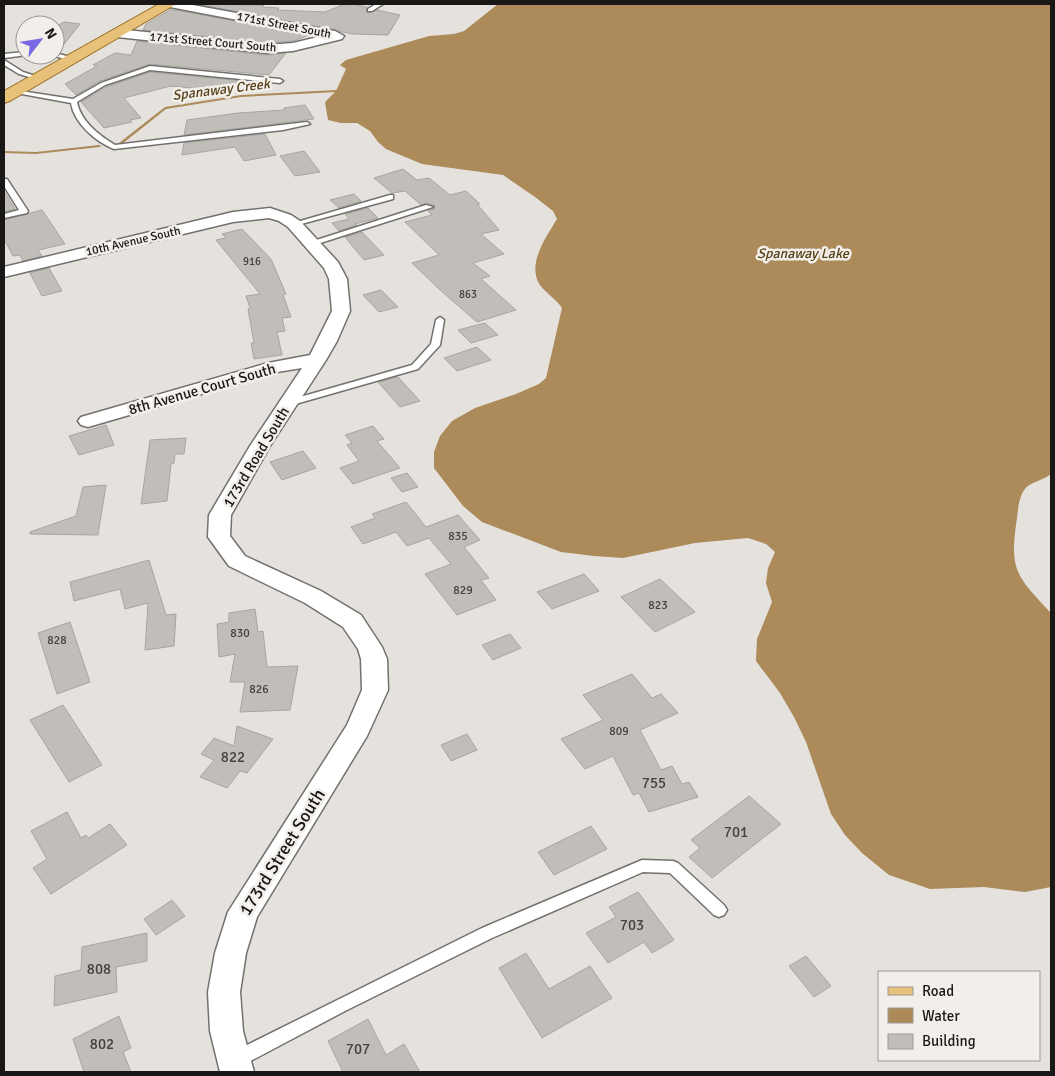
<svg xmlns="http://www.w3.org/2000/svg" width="1055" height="1076" viewBox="0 0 1055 1076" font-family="Signika,sans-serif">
<rect width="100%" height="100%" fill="#e5e2de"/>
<!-- water -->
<path fill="#ac8a5a" d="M498,4H1051V474C1044,480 1030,482 1025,489C1019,496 1018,509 1017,518C1009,571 1016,575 1051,613V887L1025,892L984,887L930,889L889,875L862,853L845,835L831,814L806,742L794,717L780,693L756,661L757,639L772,602L766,583L768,568L775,552L766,544L748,538L695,543L623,558L594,556L561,552L482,522L463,506L434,468V452L440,436L452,421L475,408L516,394L539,384L546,378L562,308C556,299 546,293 540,285C526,264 547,236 557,219L553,211L535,197L503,175L422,164L386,149L378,142L370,131L357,123H341L328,120L325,102L336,91L346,69L340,65L346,60L429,36L454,34L464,31Z"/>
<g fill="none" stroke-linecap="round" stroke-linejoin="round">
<!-- stream -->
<path fill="#ac8a5a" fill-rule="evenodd" d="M336,90H337V92L241,97L166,109L122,144L119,143L165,107L241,95Z
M99,145L101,146L100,147L36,154L4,153V151L36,152Z"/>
</g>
<!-- building -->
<path fill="#c1beba" stroke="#a8a5a1" d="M196,4L264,5L262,7L279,8L277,10L325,12L345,4H352L367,7L366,11L368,13L377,10L400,15L388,35L353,34Z
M170,10H176L309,35L293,41L267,43L143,30L146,24Z
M64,22L80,24L58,52L55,51V27Z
M137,41L267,55L286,53L269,75L150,64L100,81L76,95L65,84L97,66L93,65L115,53L131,55Z
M150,72L243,81L231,92L171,86L124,98L141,118L130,120L132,122L104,128L81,102L106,87Z
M305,105L314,119L184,135L187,120L238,113L284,110V108Z
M265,134L276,155L244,161L235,147L182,155L184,143Z
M304,151L320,172L295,176L280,156Z
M403,169L417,180L429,178L450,195L466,191L480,204H477L499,230L481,234L504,254L473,263L490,276L481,279L516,310L477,322L439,289L412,263L439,255L405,222L432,215L428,211L434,209L435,206L427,203L421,205L405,191L392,193L374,178Z
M4,191L15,209L4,212Z
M354,194L361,201L339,208L330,200Z
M368,208L378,218L355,224L357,225L339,231L332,223L349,219L345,214Z
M42,210L65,244L38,250L42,256L23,261L20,255L13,256L4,239V220Z
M242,229L271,259L286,294L283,295L291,317L282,318L285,331L277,332L282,355L254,359L251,343H254L248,309L250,308L246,296L260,294L216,240L226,238L222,234Z
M362,232L384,255L364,260L345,237Z
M49,268L62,291L42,296L30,273Z
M381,290L398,307L379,312L363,295Z
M485,323L498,335L471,343L458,330Z
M477,347L491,360L457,371L444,358Z
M398,377L420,401L400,407L378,382Z
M106,425L114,445L79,455L69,436Z
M373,426L384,439L377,441L400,468L353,484L340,468L359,461L347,445L352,443L345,435Z
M186,438L184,454H175L174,463L171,464L167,501L141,504L150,440Z
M303,451L316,468L282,480L270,462Z
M407,473L418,487L402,492L391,478Z
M106,485L98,535L30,534V532L76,516L83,487Z
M406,502L426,527L458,515L480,540L464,547L489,578L481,580L496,600L457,615L425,574L451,564L429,538L407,546L396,532L363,544L351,527L375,518L372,514Z
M149,560L166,615L176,614L174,646L145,650L148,603L125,609L120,589L74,601L70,582Z
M584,574L599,591L552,609L537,592Z
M660,579L695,612L655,632L621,597Z
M255,609L258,632L263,631L267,667L298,666L290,710L240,712L245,682H230L235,654L219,657L217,624L229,622V613Z
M70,622L90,682L57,694L38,633Z
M510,634L521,648L493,660L482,645Z
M632,674L652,698L661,694L678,713L640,730L661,770L672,766L682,784L689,782L698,797L649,812L639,793L633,795L613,756L585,769L561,739L603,720L583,695Z
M63,705L102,765L69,782L30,720Z
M237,726L273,739L247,773L240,771L227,788L200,777L214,760L201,754L214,738L234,746Z
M467,734L477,750L451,761L441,745Z
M749,796L781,824L712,878L689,857L700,848L691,840Z
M67,812L81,838L86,835L88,838L110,824L127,845L51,894L33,868L47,859L31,831Z
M591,826L607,849L554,875L538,852Z
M638,892L674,940L652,953L644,942L608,963L586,933L616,917L609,907Z
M172,900L185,916L156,935L144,919Z
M147,933V961L116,967L117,992L54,1006L55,976L81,970L82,947Z
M526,953L549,989L590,966L612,998L542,1038L499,968Z
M806,956L831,986L814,997L789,966Z
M119,1016L131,1048L123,1052L131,1072H84L73,1039Z
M368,1019L386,1055L404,1044L420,1072H343L328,1041Z"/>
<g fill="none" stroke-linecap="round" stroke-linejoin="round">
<defs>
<path id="service" d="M376,4H383L372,11H368V9Z
M25,52V55H27L4,58V54Z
M55,53L74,58L75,59L72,61L51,55H55Z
M4,60L23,72L42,78L39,80L19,74L4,65Z
M150,66L280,79L283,81L280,83L150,70L105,85L77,102C81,122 99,135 115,145L307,122L310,124L283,130L114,149C96,142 74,123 71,103L11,92L14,90L73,99L101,83Z
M4,179H7L28,211L27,213L4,218V214L19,210L4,186Z
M390,195H393V199L294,226L290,224Z
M426,205L433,207L314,245L307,243Z
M440,317L444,320L440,345L418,369L292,405H286L284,403L286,401L412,365L431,344L436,320Z
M642,860L673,861L678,863L724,905L727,910L724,915L719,917L714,915L670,873L643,872L492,938L345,1011L243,1065L237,1067L231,1065L229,1059L231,1053L482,928Z"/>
<path id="minor" d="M165,4H187L335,31L344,36L342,39L293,51L267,53L117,37L111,33L117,29L267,45L293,43L322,36L170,7Z
M270,208L291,215L300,221L338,262L347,279L350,311L337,341L326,360L270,446L231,515L230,536L245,556L321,591L361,615L382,647L387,659L388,690L367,736L257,917L246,953L240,992L243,1031L254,1072H220L210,1031L208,992L215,953L228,912L347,725L362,690L361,659L358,649L343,627L305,603L229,566L208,537L209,515L250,446L302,368L277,372L88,427L81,425L78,421L81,417L268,363L310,355L332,311L329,279L324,268L288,227L279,221L269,218L233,222L4,277V267L233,212Z"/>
<path id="primary" d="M159,4H176L10,101L4,103V91Z"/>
</defs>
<!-- service casing -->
<use href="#service" stroke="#73716e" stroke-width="3"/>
<!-- minor casing -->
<use href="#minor" stroke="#73716e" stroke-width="3"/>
<!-- primary casing -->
<use href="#primary" stroke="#946a1d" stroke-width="2"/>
<!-- service -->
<use href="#service" fill="#fff" fill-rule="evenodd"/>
<!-- minor -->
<use href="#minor" fill="#fff" fill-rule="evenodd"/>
<!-- primary -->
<use href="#primary" fill="#e7c07a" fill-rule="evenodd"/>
</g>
<g text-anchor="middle" stroke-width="5" stroke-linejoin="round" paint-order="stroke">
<!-- far-number labels -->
<g font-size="11" fill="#43423f">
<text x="252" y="265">916</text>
<text x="468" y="298">863</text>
</g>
<!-- far-street labels -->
<g font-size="12" fill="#191816" stroke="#f2efeb">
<text transform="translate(284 25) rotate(11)" y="4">171st Street South</text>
<text transform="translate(213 42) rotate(5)" y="4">171st Street Court South</text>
<text transform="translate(133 241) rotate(-13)" y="4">10th Avenue South</text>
</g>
<!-- number labels -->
<g font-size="12" fill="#43423f">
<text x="458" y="540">835</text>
<text x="463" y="594">829</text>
<text x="658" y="609">823</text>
<text x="240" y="637">830</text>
<text x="57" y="644">828</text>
<text x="259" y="693">826</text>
<text x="619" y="735">809</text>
</g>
<!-- far-water labels -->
<g font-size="14" font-style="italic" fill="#584019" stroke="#f2efeb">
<text transform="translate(221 89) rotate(-7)" y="5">Spanaway Creek</text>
<text x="803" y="258">Spanaway Lake</text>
</g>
<!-- street labels -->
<g font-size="15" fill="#191816" stroke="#f2efeb">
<text transform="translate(202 389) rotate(-16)" y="5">8th Avenue Court South</text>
<text transform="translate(256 457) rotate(-59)" y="5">173rd Road South</text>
</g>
<!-- near-number labels -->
<g font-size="15" fill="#43423f">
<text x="233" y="762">822</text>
<text x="654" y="788">755</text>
<text x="736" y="837">701</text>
<text x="632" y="930">703</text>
<text x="99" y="974">808</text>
<text x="102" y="1049">802</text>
<text x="358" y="1054">707</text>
</g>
<!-- near-street labels -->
<g font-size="18" fill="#191816" stroke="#f2efeb">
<text transform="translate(282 852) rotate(-58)" y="6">173rd Street South</text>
</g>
</g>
<!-- border -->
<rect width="1055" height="1076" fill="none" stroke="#191816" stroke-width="10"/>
<!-- legend -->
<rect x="878" y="971" width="162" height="90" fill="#f2efeb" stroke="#9b9996"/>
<rect x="888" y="987" width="25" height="8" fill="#e7c07a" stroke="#9b9996"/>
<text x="922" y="996" font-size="15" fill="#191816">Road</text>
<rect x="888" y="1008" width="25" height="15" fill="#ac8a5a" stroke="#9b9996"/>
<text x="922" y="1021" font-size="15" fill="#191816">Water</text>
<rect x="888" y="1034" width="25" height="15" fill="#c1beba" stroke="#9b9996"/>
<text x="922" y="1046" font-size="15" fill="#191816">Building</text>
<!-- north arrow -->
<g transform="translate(40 40) rotate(59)"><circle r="24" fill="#f2efeb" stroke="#9b9996"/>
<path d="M0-4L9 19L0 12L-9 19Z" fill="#7968e3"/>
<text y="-8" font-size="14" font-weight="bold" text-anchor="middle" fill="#191816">N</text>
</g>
</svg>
